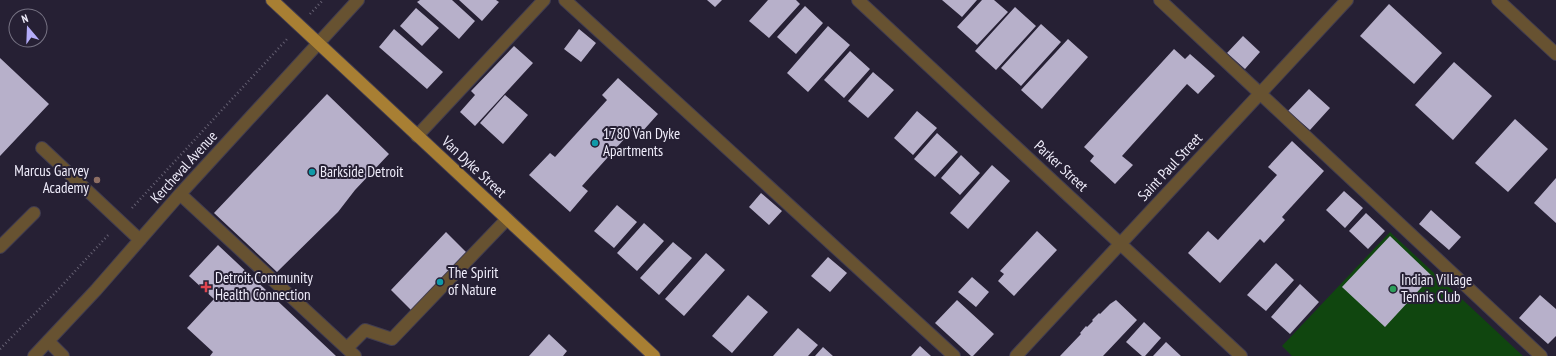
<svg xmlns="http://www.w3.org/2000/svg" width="1556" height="356" viewBox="0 0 1556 356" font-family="'PT Sans Narrow',sans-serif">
<rect width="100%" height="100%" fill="#262034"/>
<!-- green -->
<path fill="#10460f" d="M1390,232L1523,356H1292L1282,346Z"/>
<!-- building -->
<path fill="#b7b0ca" d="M420,0H452L475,21L459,39L417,2Z
M459,0H496L499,2L482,21Z
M707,0H722L715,7Z
M768,0H796L800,4L769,38L749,21Z
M942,0H977L962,17Z
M982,0H994L1008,12L977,45L957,27Z
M1389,4L1442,53L1414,84L1360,36Z
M805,6L823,23L796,54L777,37Z
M1015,7L1036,26L996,70L975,51Z
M416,8L439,28L422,46L400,26Z
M1041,24L1061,42L1021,86L1001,68Z
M828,26L850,45L808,92L787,73Z
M394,29L443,72L427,89L379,47Z
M579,29L596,43L581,62L564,49Z
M1243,36L1260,52L1245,69L1227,53Z
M1068,39L1088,57L1042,109L1021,90Z
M514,46L533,63L475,126L460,112L475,95L471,91Z
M1174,49L1185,59L1190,54L1215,76L1198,94L1187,84L1122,156L1133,165L1115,184L1090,161L1094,156L1084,147Z
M850,51L870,69L844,98L824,80Z
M0,58L49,104L0,156Z
M1454,62L1492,96L1453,140L1415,105Z
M873,72L894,90L868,118L848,101Z
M618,78L658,114L641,133L635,127L582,186L588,191L570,212L529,175L550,153L555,157L607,100L602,95Z
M1309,89L1330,108L1310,130L1288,111Z
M327,94L389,154L355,190L338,212L277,272L214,213Z
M505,95L528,115L503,144L480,123Z
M917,111L937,128L913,155L894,138Z
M1515,119L1548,149L1508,192L1475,163Z
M937,133L958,152L935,177L914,159Z
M1292,141L1324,171L1282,217L1285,220L1264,243L1260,239L1220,283L1188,253L1208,231L1218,240L1277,175L1268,167Z
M961,155L980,173L960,195L941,178Z
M992,165L1010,181L968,229L950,213Z
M1556,178V223L1534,203Z
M1344,191L1363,208L1345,228L1326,210Z
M761,193L782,211L769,225L749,207Z
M617,205L637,222L614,248L594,231Z
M1431,210L1461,237L1449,250L1419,224Z
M1366,213L1385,231L1368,249L1349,231Z
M644,223L664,241L637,271L617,253Z
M1037,231L1057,250L1014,296L998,281L1004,274L1000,271Z
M446,232L467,253L412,311L391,290Z
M1390,236L1432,276L1385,327L1342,287Z
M673,242L692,258L659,295L640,278Z
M218,245L336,356H210L213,352L187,328L214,299L189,276Z
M706,253L725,270L684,316L665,299Z
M828,257L847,273L830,292L811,276Z
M1276,263L1294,280L1266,311L1247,295Z
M972,277L989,292L976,307L958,292Z
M1300,284L1319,302L1290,334L1271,317Z
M748,295L768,312L732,353L712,336Z
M1540,295L1556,309V336L1548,344L1519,318Z
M957,300L994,334L973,356H971L935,323Z
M1116,300L1137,320L1103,356H1060L1081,334L1080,333L1086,326L1087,327L1093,321L1092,320L1099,313L1100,314L1110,304Z
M1144,322L1161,338L1145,356H1142L1126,342Z
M798,328L818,345L808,356H773Z
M549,334L567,351L563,356H529Z
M1166,342L1181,356H1153Z
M920,346L931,356H911Z
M823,347L833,356H815Z"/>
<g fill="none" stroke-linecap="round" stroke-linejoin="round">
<defs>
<path id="minor" d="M565,0L954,356
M858,0L1241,356
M1160,0L1541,356
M1498,0L1556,54
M417,136L544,0
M42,148L140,240
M180,194L355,356
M0,247L34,213
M48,341L63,356
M347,348L365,330L392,339L507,219
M34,356L96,290L180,194L358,0
M1016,356L1347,0"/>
<path id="major" d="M272,0L654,356"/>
</defs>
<!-- minor casing -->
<use href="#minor" stroke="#423d50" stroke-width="14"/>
<!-- major casing -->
<use href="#major" stroke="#423d50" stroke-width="14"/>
<!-- path -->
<path stroke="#666173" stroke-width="2.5" stroke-dasharray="1 3" stroke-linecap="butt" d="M310,14L323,0
M132,208L288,38
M0,349L55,293L110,233"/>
<!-- minor -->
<use href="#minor" stroke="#675231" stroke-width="12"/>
<!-- major -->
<use href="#major" stroke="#a87f33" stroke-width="12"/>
</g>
<!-- markers -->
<g fill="#0f9aa8" stroke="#262034" stroke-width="1.5">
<circle cx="595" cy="143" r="4"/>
<circle cx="312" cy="172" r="4"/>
<circle cx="440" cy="282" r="4"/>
</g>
<circle fill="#8d6e63" stroke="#262034" stroke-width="1.5" cx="97" cy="180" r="4"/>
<path fill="#e0444e" stroke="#262034" stroke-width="1.5" d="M204 281h4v4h4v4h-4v4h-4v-4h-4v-4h4z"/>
<circle fill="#2e9e5b" stroke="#262034" stroke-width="1.5" cx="1393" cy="289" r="4"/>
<g text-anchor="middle" stroke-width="4" stroke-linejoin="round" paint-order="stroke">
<!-- poi labels -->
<g font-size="15" fill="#efecfa" stroke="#262034" text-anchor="start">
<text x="603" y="139">1780 Van Dyke<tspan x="603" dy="17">Apartments</tspan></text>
<text x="89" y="176" text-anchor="end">Marcus Garvey<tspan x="89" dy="17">Academy</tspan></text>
<text x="320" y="177">Barkside Detroit</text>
<text x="448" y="278">The Spirit<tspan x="448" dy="17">of Nature</tspan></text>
<text x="215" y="283">Detroit Community<tspan x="215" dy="17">Health Connection</tspan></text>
<text x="1401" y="285">Indian Village<tspan x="1401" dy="17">Tennis Club</tspan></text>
</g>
<!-- street labels -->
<g font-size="15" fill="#efecfa" stroke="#262034">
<text transform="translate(1061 166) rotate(43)" y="5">Parker Street</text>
<text transform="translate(184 167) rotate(-48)" y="5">Kercheval Avenue</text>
<text transform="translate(474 167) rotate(43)" y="5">Van Dyke Street</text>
<text transform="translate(1170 167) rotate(-47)" y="5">Saint Paul Street</text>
</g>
</g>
<!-- north arrow -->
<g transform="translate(28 28) rotate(341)"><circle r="19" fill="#262034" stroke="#767283"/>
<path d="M0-3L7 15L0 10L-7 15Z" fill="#b4acf9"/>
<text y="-6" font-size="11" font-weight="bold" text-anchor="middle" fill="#efecfa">N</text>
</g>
</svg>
